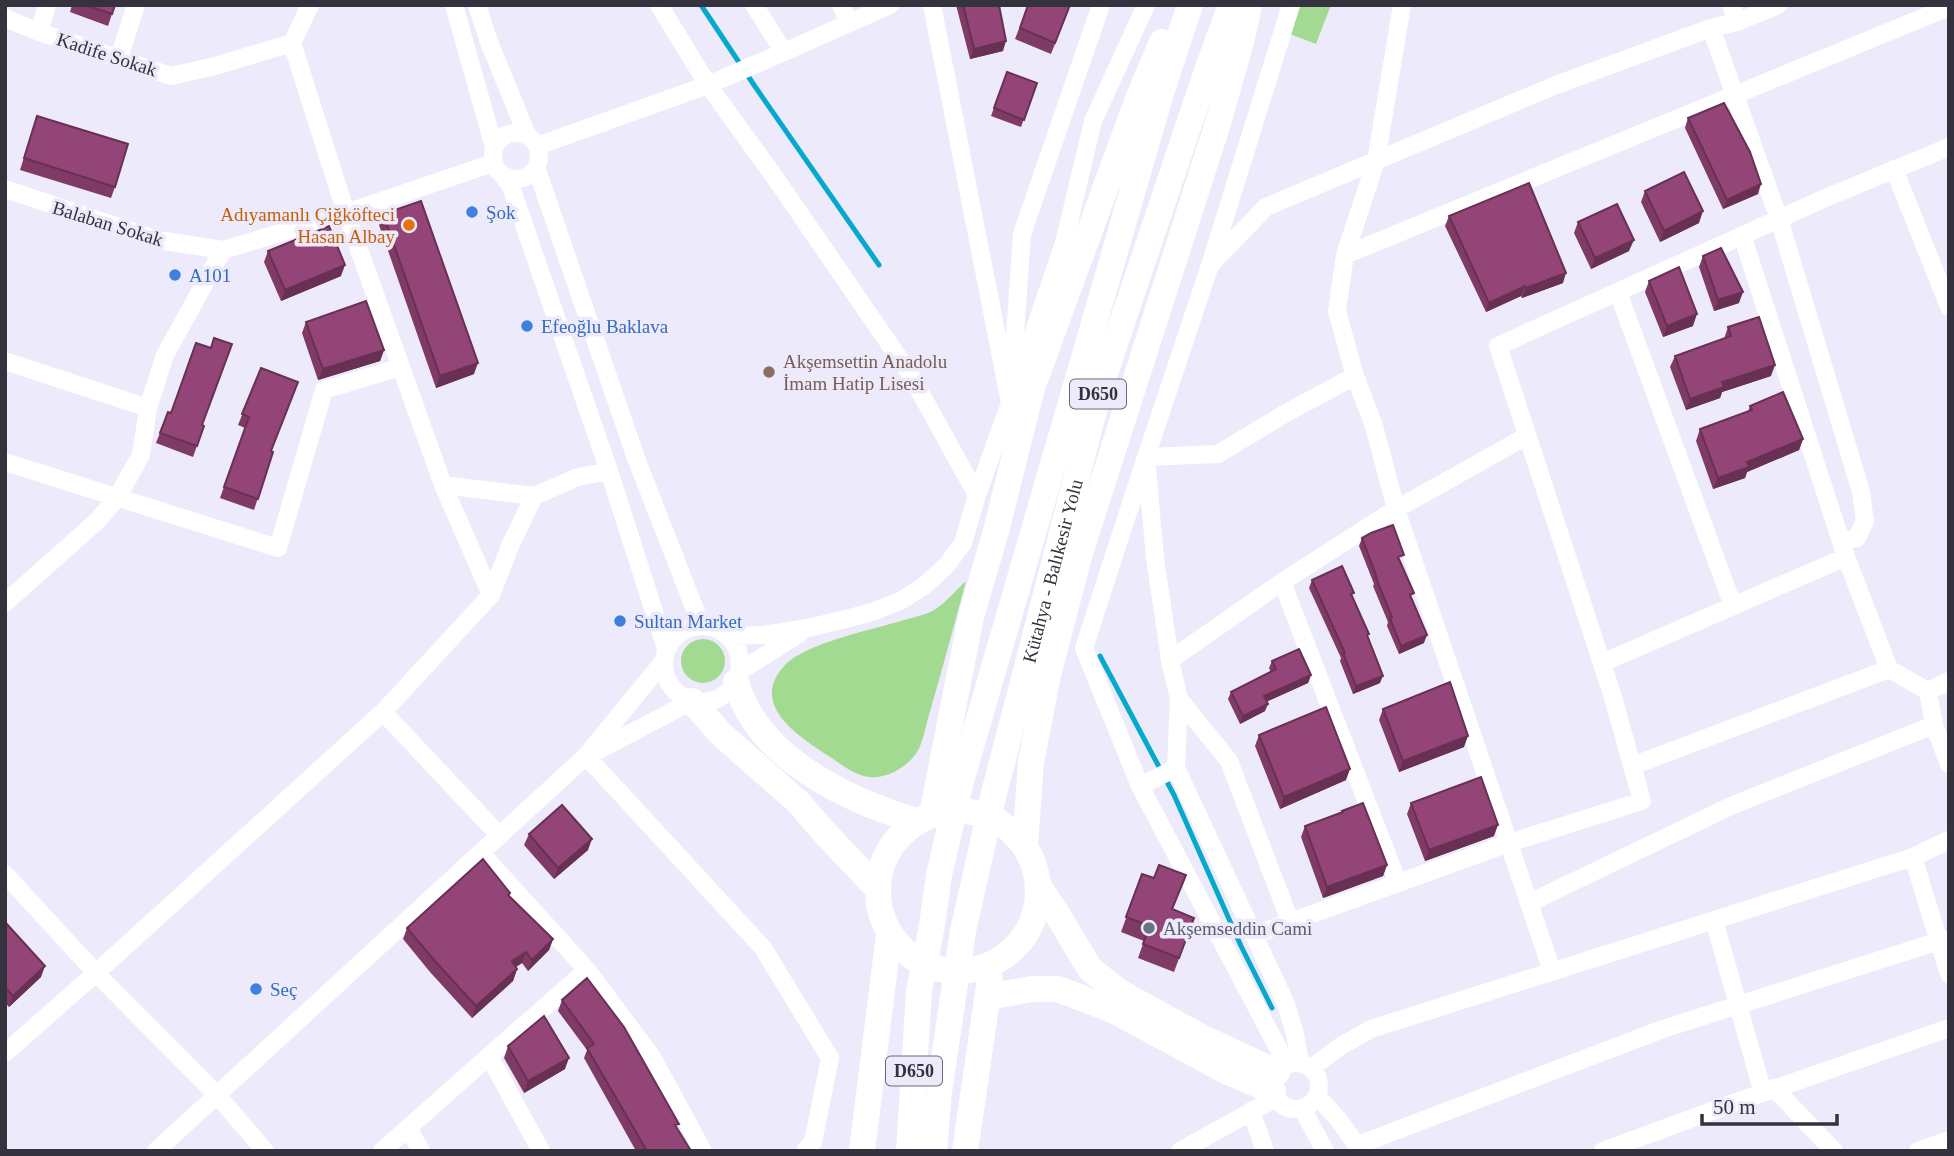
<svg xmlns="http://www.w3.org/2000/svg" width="1954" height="1156" viewBox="0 0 1954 1156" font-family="Georgia,serif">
<rect width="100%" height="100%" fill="#edeafb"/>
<!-- green -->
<path fill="#a2da92" d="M1300,5H1331L1316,44L1290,34Z
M966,581C954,626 942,670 929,715C925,727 923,745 915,755C905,768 886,779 869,777C853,775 840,763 827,755C798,736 748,704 785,665C808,642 872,630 904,620C914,617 926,615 934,610C946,603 956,590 966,581Z
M681 661a22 22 0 1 1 44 0a22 22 0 1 1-44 0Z"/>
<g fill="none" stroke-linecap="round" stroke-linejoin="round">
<!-- stream -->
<path stroke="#04a9cc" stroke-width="5" d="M701,5L754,85L879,265
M1100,656L1174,795L1241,946L1272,1008"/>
<!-- minor -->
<path stroke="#fff" stroke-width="18" d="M310,5L292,43L346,213L443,485L491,595
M454,5L494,147
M477,5L489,42L527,135
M659,5L708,85L776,179L910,374L977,495
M754,5L784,52L890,5
M841,5L849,23
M1402,5L1376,161L1345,255L1337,311L1355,376L1374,426L1396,509L1552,971
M1731,5L1737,22
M5,18L39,32L171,76L215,66L292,43
M1711,28L1779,219L1861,492L1865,521L1857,538L1841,541
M39,32L47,5
M119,58L136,5
M493 156a23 23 0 1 1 46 0a23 23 0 1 1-46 0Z
M537,146L708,85L784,52
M536,167L636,458L701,625
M1894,169L1949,307
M503,176L511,187L609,471L666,649
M5,189L158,240L223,250L346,213L493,163
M1742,235L1846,557L1889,669L1928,691
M1345,255L1949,7
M1212,259L1291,5
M1618,292L1733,606
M5,361L148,408
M1012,378L1022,234L1101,5
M1011,399L1064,243L1093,121L1146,5
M5,462L278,548L324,390L401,367
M443,485L534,496L578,477L609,471
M1282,582L1398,883
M5,603L96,522L117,498L141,455L148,408L165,355L223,250
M664 664a38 38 0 1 1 76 0a38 38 0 1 1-76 0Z
M729,636L763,635L808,628L850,618L875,611L902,600L924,586L946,566L963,543L977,495L1010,403L932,5
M1170,660L1282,582L1396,509L1527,436
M1602,663L1846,557
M740,671L799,634
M1949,681L1928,691L1934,725L1949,764
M1179,699L1229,761L1290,921
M383,712L500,836
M593,753L692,701
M586,756L763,948L830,1058L813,1142L805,1151
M1632,766L1889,669
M1140,786L1176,768
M481,853L587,970L652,1057L703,1151
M1913,857L1949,974
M5,874L96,973L217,1095L265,1151
M1529,903L1733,805L1934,725
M1714,920L1763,1093
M1254,935L1509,843L1642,801L1612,694L1498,346L1823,199L1949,147
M5,1053L96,973L383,712L491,595L510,546L534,496
M1300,1063L1295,1034L1286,1004L1176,768L1179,699L1170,660L1155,558L1146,457L1210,265L1266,207L1556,85L1711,28L1737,22L1778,5
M1273 1086a23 23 0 1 1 46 0a23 23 0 1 1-46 0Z
M1287,1065L1140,786L1084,648L1146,457L1218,454L1286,413L1355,376
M1311,1068L1341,1046L1371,1029L1913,857L1949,840
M1774,1088L1834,1151
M1317,1096L1338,1119L1361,1151
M1302,1108L1325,1151
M1251,1111L1265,1151
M408,1128L421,1151
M1358,1145L1663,1029L1939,941L1949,940
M156,1151L586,756L663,662
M382,1151L489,1056
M541,1151L489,1056L587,970
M1180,1151L1276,1098
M1603,1151L1731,1104L1949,1028
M1918,1151L1949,1140"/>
<!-- highway -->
<g stroke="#fff" stroke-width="26">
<path d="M736,682C757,758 847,800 916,821"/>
<path d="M692,701L721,734L798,802L825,833L877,888"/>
<circle cx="958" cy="891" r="80"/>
<path d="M932,814L971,617L996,531L1032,388L1138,99L1162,42"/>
<path d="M1025,846L1031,762L1048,675L1080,553L1218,123L1242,38L1249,5"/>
<path d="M1039,887L1056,912L1090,969L1121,993L1201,1037L1277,1072"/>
<path d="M988,997L1032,989H1058L1113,1010L1228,1072L1273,1091"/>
<path d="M862,1151L889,934"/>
<path d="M909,1151L919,991L932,925L939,875L961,781L1161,93L1190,5"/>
<path id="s1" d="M934,1151L939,1092L963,931L994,793L1100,388L1208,68L1231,5"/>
<path d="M965,1151L990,979"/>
</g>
</g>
<!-- wall -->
<path fill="#7f3b66" d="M72,5H115L108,26L70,12Z
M956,5H999L1003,51L970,59Z
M1028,5L1066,16L1051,54L1015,39Z
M1007,72L1037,83L1021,127L991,116Z
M37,116L115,187L111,198L20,170Z
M1688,118L1758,194L1723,209L1685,128Z
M1645,191L1699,223L1660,242L1641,202Z
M383,214L474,374L436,388L379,225Z
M1449,216L1563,283L1522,298L1521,296L1486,312L1445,226Z
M1578,222L1629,251L1591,269L1574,233Z
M268,251L341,276L281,301L264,262Z
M1703,256L1739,303L1714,311L1699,267Z
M1649,281L1693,326L1663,337L1645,292Z
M306,322L384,350L380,361L318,380L302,333Z
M1728,327L1771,376L1722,392L1720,398L1686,410L1670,367L1675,356L1724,339Z
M261,368L271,452H273L254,510L220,498L245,428L238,425Z
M1750,406L1803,439L1799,450L1747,472L1745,478L1713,489L1696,441L1700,429L1748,412Z
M168,412L204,426L193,457L156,443Z
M1362,538L1401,563L1424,643L1399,654L1387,626L1388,622L1373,586L1374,584L1359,546Z
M1312,580L1353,597L1368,637L1380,683L1353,694L1340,661L1341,658L1309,588Z
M1272,661L1311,675L1308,683L1266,702L1265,711L1240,724L1228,699L1231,692L1271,672L1269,668Z
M1383,709L1464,747L1399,772L1379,720Z
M1259,735L1346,780L1280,809L1255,746Z
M1411,803L1494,836L1425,861L1407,814Z
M1342,811L1387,865L1383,876L1323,898L1301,837L1305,826L1342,813Z
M529,834L588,850L554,879L524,845Z
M1142,874L1173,910L1194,918L1174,972L1138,958L1144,941L1121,932Z
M510,893L509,896L553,939L549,950L528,971L522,963L516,967L517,969L513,981L472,1018L430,972L403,939L407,928Z
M5,922L41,977L9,1007L5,1003Z
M562,1000L677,1128L691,1151H636L584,1058L587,1050L558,1011Z
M508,1046L565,1069L524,1093L504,1058Z"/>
<!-- shaded-wall -->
<path fill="#683053" d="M1006,41L1003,51L970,59L974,49Z
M1761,184L1758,194L1723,209L1727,200Z
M1703,211L1699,223L1660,242L1664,231Z
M1634,240L1629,251L1591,269L1595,258Z
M345,265L341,276L281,301L285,290Z
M1566,273L1563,283L1522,298L1526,288Z
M1525,286L1521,296L1486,312L1489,303Z
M1743,292L1739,303L1714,311L1718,300Z
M1697,314L1693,326L1663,337L1667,326Z
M384,350L380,361L318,380L323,369Z
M478,363L474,374L436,388L440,376Z
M1775,365L1771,376L1722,392L1720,398L1686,410L1690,399L1722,382Z
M1803,439L1799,450L1747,472L1745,478L1713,489L1718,478L1747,462Z
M1427,635L1424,643L1399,654L1401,646Z
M1311,675L1308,683L1261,704L1264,696Z
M1383,676L1380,683L1353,694L1356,686Z
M1268,704L1265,711L1240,724L1243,716Z
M1468,736L1464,747L1399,772L1403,761Z
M1350,769L1346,780L1280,809L1284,797Z
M1498,825L1494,836L1425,861L1429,850Z
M592,839L588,850L554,879L558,868Z
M1387,865L1383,876L1323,898L1327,887Z
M553,939L549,950L528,971L532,960Z
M526,952L522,963L508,972L512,961Z
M45,966L41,977L9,1007L13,996Z
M517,969L513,981L472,1018L476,1006Z
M569,1058L565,1069L524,1093L528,1081Z"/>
<!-- building -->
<path fill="#944577" stroke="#683053" stroke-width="2" d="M86,5H115L112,14Z
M963,5H999L1006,41L974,49Z
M1028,5H1070L1055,43L1020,28Z
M1007,72L1037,83L1024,120L994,108Z
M1724,103L1750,152L1761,184L1727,200L1688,118Z
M37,116L128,144L115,187L24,158Z
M1684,172L1703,211L1664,231L1645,191Z
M1529,183L1566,273L1526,288L1525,286L1489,303L1449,216Z
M421,201L478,363L440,376L383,214Z
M1617,204L1634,240L1595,258L1578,222Z
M329,226L345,265L285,290L268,251Z
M1721,248L1743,292L1718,300L1703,256Z
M1679,267L1697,314L1667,326L1649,281Z
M366,301L384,350L323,369L306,322Z
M1759,317L1775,365L1722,382L1724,387L1690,399L1675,356L1731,336L1728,327Z
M214,338L232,344L202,425L204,426L197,446L160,433L168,412L171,413L196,343L211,348Z
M261,368L298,382L271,451L273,452L258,499L224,487L249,417L242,414Z
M1783,392L1803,439L1747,462L1749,467L1718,478L1700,429L1752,410L1750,406Z
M1393,525L1404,555L1398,557L1414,593L1410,595L1427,635L1401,646L1390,618L1392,617L1376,578H1377L1362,538L1371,533Z
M1342,566L1354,593L1351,594L1369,634L1367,635L1383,676L1356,686L1343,653H1345L1312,580Z
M1299,649L1311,675L1264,696L1268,704L1243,716L1231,692L1276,669L1272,661Z
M1450,682L1468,736L1403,761L1383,709Z
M1326,707L1350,769L1284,797L1259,735Z
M1481,777L1498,825L1429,850L1411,803Z
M1363,803L1387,865L1327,887L1305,826L1343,812L1342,811Z
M562,805L592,839L558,868L529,834Z
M483,859L510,893L508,895L553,939L532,960L526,952L512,961L517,969L476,1006L434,960L407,928Z
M1159,865L1186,875L1172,909L1194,918L1179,958L1143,944L1150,926L1126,917L1142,874L1154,878Z
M5,922L45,966L13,996L5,987Z
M587,978L624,1027L679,1124L675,1125L691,1151H647L587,1048L594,1044L562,1000Z
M544,1016L569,1058L528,1081L508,1046Z"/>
<!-- markers -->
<g fill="#3f7fe0" stroke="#edeafb" stroke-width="2.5">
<circle cx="472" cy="212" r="7"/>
<circle cx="175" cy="275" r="7"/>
<circle cx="527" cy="326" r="7"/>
<circle cx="620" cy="621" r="7"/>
<circle cx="256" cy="989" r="7"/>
</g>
<circle fill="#e8710a" stroke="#edeafb" stroke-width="2.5" cx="409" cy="225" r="7"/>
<circle fill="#8d6e63" stroke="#edeafb" stroke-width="2.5" cx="769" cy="372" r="7"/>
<circle fill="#6b7280" stroke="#edeafb" stroke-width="2.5" cx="1149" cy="928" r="7"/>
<g text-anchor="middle" stroke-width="7" stroke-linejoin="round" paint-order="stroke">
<!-- shield labels -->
<g fill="#edeafb" stroke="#6c6976" stroke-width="2">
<rect x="1070" y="379.5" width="56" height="29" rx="5"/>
<rect x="886" y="1056.5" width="56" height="29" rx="5"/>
</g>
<g font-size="18" font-weight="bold" fill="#34323d">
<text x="1098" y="400">D650</text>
<text x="914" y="1077">D650</text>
</g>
<!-- street labels -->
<g font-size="19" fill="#34323d" stroke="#edeafb">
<text transform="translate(107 54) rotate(18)" y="7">Kadife Sokak</text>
<text transform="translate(108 223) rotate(17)" y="7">Balaban Sokak</text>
<text dy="7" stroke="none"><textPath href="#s1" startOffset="593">Kütahya - Balıkesir Yolu</textPath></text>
</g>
<!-- shop labels -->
<g font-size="19" fill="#366cbe" stroke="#edeafb" text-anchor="start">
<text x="486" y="219">Şok</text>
<text x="189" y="282">A101</text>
<text x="541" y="333">Efeoğlu Baklava</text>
<text x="634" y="628">Sultan Market</text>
<text x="270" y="996">Seç</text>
</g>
<!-- food labels -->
<g font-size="19" fill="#c56008" stroke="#edeafb" text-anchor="end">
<text x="395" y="221">Adıyamanlı Çiğköfteci<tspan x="395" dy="22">Hasan Albay</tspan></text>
</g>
<!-- education labels -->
<g font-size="19" fill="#785e54" stroke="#edeafb" text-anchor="start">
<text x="783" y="368">Akşemsettin Anadolu<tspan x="783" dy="22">İmam Hatip Lisesi</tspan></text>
</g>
<!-- worship labels -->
<g font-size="19" fill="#5b616d" stroke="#edeafb" text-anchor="start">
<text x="1163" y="935">Akşemseddin Cami</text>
</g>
</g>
<!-- border -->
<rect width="1954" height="1156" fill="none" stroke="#34323d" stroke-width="14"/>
<!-- scale -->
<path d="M1702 1114v10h135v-10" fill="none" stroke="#34323d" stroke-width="3.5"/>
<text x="1713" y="1114" font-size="21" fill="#34323d" stroke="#edeafb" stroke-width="5" paint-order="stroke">50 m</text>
</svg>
